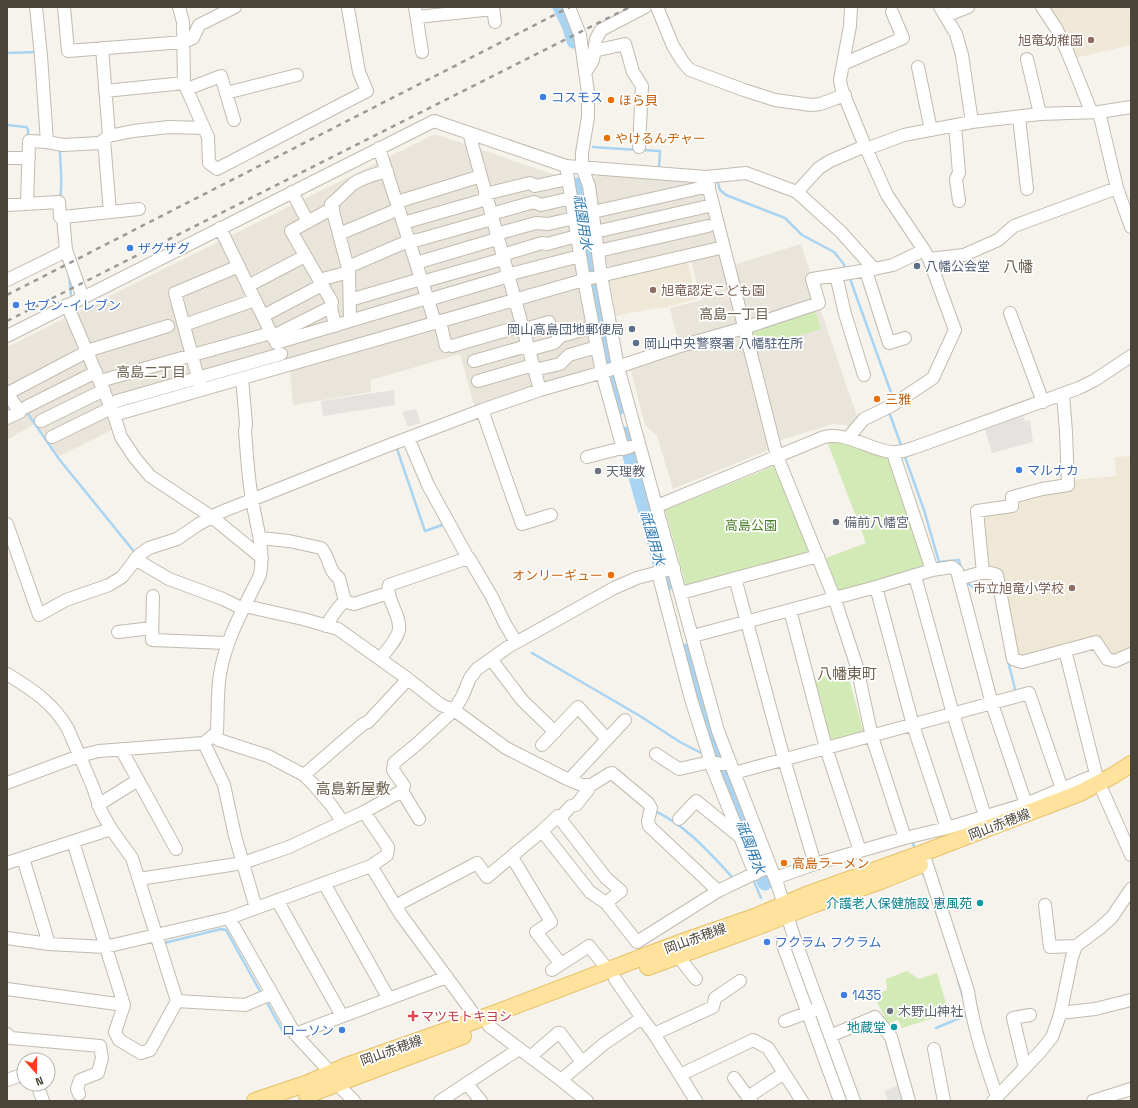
<svg xmlns="http://www.w3.org/2000/svg" width="1138" height="1108" viewBox="0 0 1138 1108" font-family="'Space Grotesk','Noto Sans JP',sans-serif">
<rect width="100%" height="100%" fill="#f6f3ec"/>
<!-- residential -->
<path fill="#eae5da" d="M435,134L564,178H594L598,175L698,183L702,188L724,268L801,244L810,272L809,276L858,419L851,426L833,424L778,441L770,445L768,450L673,489L657,436L645,425L630,367L680,351L670,308L702,300L688,251L612,269L608,265L580,273L598,367L475,409L460,354L371,380V392L293,405L289,362L110,412L114,429L59,456L36,423L7,440V347Z"/>
<!-- education -->
<path fill="#efe8d6" d="M1048,7H1129L1131,12V45L1075,58Z
M687,259L697,299L663,308L662,307L616,316L610,281L613,276Z
M1131,456V651L1115,657L1109,655L1097,637L1021,658L1016,654L1000,569L985,564L983,513L1019,508L1017,500L1072,480L1116,476L1115,457Z"/>
<!-- green -->
<path fill="#d2eab5" d="M815,310L821,329L754,349L748,330Z
M827,441L845,442L889,459L927,568L838,592L826,558L866,543Z
M777,465L814,551L686,586L665,510Z
M847,671L864,734L827,744L811,680Z
M907,971L919,979L937,973L949,1013L902,1028L898,1020L887,1024L881,1018L885,1017L873,995L887,990L886,979Z"/>
<!-- parking -->
<path fill="#e5e3e0" d="M394,390L395,405L323,416L321,401Z
M416,409L421,423L408,427L402,412Z
M1023,416L1025,421L1030,420L1033,442L992,453L985,429Z
M902,1084L907,1101H888L884,1091Z"/>
<g fill="none" stroke-linecap="round" stroke-linejoin="round">
<!-- stream -->
<path stroke="#a9d4f2" stroke-width="2.5" d="M7,53L36,52
M7,125L26,127L28,129V138
M593,147L637,150
M642,150L660,151L659,168
M717,180L720,190L726,195L785,218L802,235L834,252L843,263L846,269
M60,199C63,183 60,165 60,149
M69,274L71,295
M849,276L893,398
M7,384L10,389
M26,411L59,459L136,554
M889,412L901,445
M396,446L425,531L445,524
M905,457L924,510L939,562L959,560L961,569
M966,582L974,588L994,587V589
M532,653L640,716L680,742L705,755
M1008,661L1016,693
M881,747L879,739L882,738
M653,810C687,826 709,852 734,879
M912,840L914,846
M923,874L926,878
M752,879H753L761,898
M776,937L778,943
M164,943L221,929L226,930L261,993
M958,980L964,1001
M266,1001L285,1035
M936,1028L967,1015V1013"/>
<!-- river -->
<path stroke="#a9d4f2" stroke-width="15" d="M560,7L569,25L574,41
M577,185C588,260 598,335 618,408
M624,434L666,584
M684,651L716,759L744,832
M755,858L765,883
M796,963L847,1101"/>
<defs>
<path id="minor" d="M36,7L41,56L47,142
M64,7L68,51L184,42L193,38L199,25L235,7
M179,7L183,22L184,83L208,137L209,163L217,169L367,91L359,72L348,8
M415,7L422,52
M493,7L495,22
M569,7L580,35L588,93V117L582,153V167L589,186L601,275L618,367L718,731L778,886L794,937L854,1101
M657,7L673,46L683,62L690,70L744,90L775,100L811,105L820,104L845,95
M851,7L850,26L840,80L842,90L865,146L887,195L924,250
M940,7L956,34L962,55L972,122
M1042,7L1056,28L1067,51L1091,111
M946,16L968,7
M417,17L493,9
M102,48L109,136
M594,51L625,44L633,72L642,86L639,147
M1027,59L1040,114
M843,64L903,38L892,12
M918,67L931,130
M585,73L593,60L596,39L601,30L645,7
M187,89L221,76L234,120
M105,91L184,83
M226,93L297,75
M1099,112L1117,188L1131,227
M1019,117L1027,189
M955,125L959,173L956,179L959,201
M469,133L540,390
M104,140L110,212
M379,148L435,322L441,326L446,346
M866,149L904,135L972,122L1040,114L1099,112L1131,107
M7,158H29
M566,166L584,280L602,373L623,449
M706,177L777,456L834,597L857,667L872,737L905,838
M292,192L308,222
M797,192L819,168L830,161L865,146
M485,194L530,183L535,186L568,179
M397,202L481,176
M27,203L29,141L47,142L63,145L100,143L109,136L133,131L169,127L204,128
M7,205L59,202L60,217H63L66,250L83,298
M333,208L291,231L332,302L331,307L335,326
M593,212L709,186
M491,214L534,202L541,205L571,198
M63,217L139,209
M403,223L487,199
M220,228L274,339
M595,232L713,205
M339,234L399,209
M496,234L536,223L548,224L574,218
M598,251L708,226
M502,255L542,243L547,244L577,236
M929,259L964,255L998,240L1014,226L1117,188
M416,263L497,239
M348,267L406,242L418,240L492,219
M866,271L889,343L905,338
M836,275L845,314L864,375
M7,280L58,255L66,250
M319,280L349,272
M248,286L305,256
M350,300L421,279L425,281L503,259
M67,305L114,415L587,279L724,247
M1010,313L1043,402
M263,316L322,285
M350,321L349,272L331,204C339,198 346,190 353,184C363,177 376,174 387,171
M184,325L255,300
M522,330L549,322
M7,336L434,121L566,166L706,177L746,173L797,192L841,232L874,269L893,265L924,250L929,259L955,330L933,378L891,406L864,419L848,438
M273,336L331,307
M276,343L427,298L431,299L502,278L507,275L580,256
M452,346L521,326
M528,350L554,343L561,336L593,327
M474,361L527,346
M534,370L560,364L569,355L597,347
M107,379L271,333
M478,381L533,365
M200,385L175,293L239,266
M7,393L20,412L7,418
M7,395L12,391L90,350L168,326
M117,401L281,354
M26,407L96,372
M482,410L522,524L551,515
M114,415L121,437L135,458L150,476L212,517L262,558
M41,421L104,390
M52,437L111,408
M408,438L428,485L468,558H469L492,597L505,624L516,642
M893,453L932,570
M587,457L618,449H623L630,447
M657,506L824,437C848,432 868,449 891,452C899,453 906,450 913,448L1079,388L1095,380L1131,356
M7,524L39,615L66,600L109,585L122,577L139,555L149,548L177,539L199,524L221,512L387,446L482,410L540,390L603,372L677,347L744,328L819,303L812,279L874,269
M260,538L289,541L321,548C330,557 328,571 339,578L345,601C337,607 332,617 326,626
M135,559L169,579L223,599L243,609
M658,573L691,699L709,756L710,762L755,874
M983,573L977,511L1012,506V497L1042,489L1068,485L1066,432L1063,394
M915,576L953,714L985,816
M735,578L784,759L815,864
M959,579C970,576 986,569 997,575L1013,659L1022,662L1096,642L1107,659L1115,661L1131,654
M876,587L913,725L947,828
M681,593L818,556
M153,596L152,640L227,643
M345,601L350,603L354,604L388,593
M245,606L303,619L338,629L408,679L441,705L454,710L506,748L569,780L582,785H591L609,774L612,773L648,803L651,808L648,821L649,826L718,891
M790,610L826,748L860,851
M118,632L152,628
M693,636L876,587L932,570L952,567L957,571L992,704L1026,804
M1065,650L1098,782
M380,659C386,651 397,640 399,630C401,614 385,599 389,585L468,558
M491,659L522,700L555,732
M7,674C32,689 54,704 68,729L93,787L101,811L111,829L132,858L177,1001
M213,736L219,740L268,756L304,775L314,785L331,805L342,821
M204,743L224,785L235,836L256,908
M542,745L578,707L607,739
M121,749L176,849
M656,754L679,769L710,762L722,764L730,763
M734,773L1029,693L1062,789
M304,775L363,724L368,722L408,679
M569,780L625,720
M7,783L79,756L99,751L204,743L217,732C218,713 217,692 220,674C226,638 244,608 260,575C265,549 256,525 252,499C248,477 247,454 245,432L246,424L242,378
M1103,792L1131,855
M98,805L138,780
M560,818L571,806L576,805L588,790L589,785
M419,819L402,791L404,786L393,770L394,763L417,744L454,710L462,697L470,678L477,669L508,647L614,588L637,578L674,568
M679,819L696,801L739,836
M542,831L558,816L606,878L621,891L606,903
M73,842L124,1005L115,1032L119,1040L141,1053L150,1050L177,1001L245,1005L271,994
M512,857L551,922L536,932L561,964
M23,858L49,944
M926,862L968,991C973,1027 985,1062 997,1097
M7,863L111,829
M371,866L401,915L473,1013L480,1019
M775,878L815,864L905,838L947,828L1026,804L1095,775
M139,879L243,863L289,847L364,812L402,791
M324,883L389,999
M277,900L342,1016
M1045,905L1050,947L1076,946
M395,906L477,863L487,877L542,831L590,892L606,903L637,942L718,891L770,866
M229,918L295,1034L331,1073L343,1090L354,1101
M7,938L49,944L105,947L229,918L371,866L387,855L388,847L364,812
M795,941L783,945L840,1101
M678,956L696,979
M552,970L589,946L609,971
M615,979L642,1018
M7,989L124,1005
M1060,1013L1095,1009L1131,1000
M785,1021L814,1010
M489,1026L561,1080L587,1101
M7,1034L11,1038L100,1046L102,1058L98,1073L80,1080L77,1089L79,1094
M295,1034L447,977
M654,1034L713,1007L715,998L740,981
M830,1036L875,1017L891,1037L909,1101
M934,1049L944,1101
M530,1057L558,1033H560L582,1062
M1025,1068L1013,1018L1030,1015
M680,1075L696,1101
M734,1078L751,1101
M7,1080L24,1074
M561,1080L605,1043L642,1018L654,1034L680,1075L753,1040L768,1048L802,1101
M37,1084L43,1101
M467,1084L481,1101
M440,1101L519,1049
M751,1101V1095L784,1073
M993,1101L1040,1052L1052,1037L1060,1015L1072,957L1076,946L1100,928L1112,917L1131,889
M1093,1101L1131,1089"/>
<path id="major" d="M648,967L767,923L812,905L881,881L920,865
M307,1095L463,1036
M255,1101L308,1083L346,1066L480,1019L682,942L757,916L806,895L923,853L1080,793L1114,775L1131,764"/>
</defs>
<!-- minor casing -->
<use href="#minor" stroke="#c2bbae" stroke-width="14"/>
<!-- major casing -->
<use href="#major" stroke="#e6c16a" stroke-width="18"/>
<!-- minor -->
<use href="#minor" stroke="#fff" stroke-width="12"/>
<!-- major -->
<use href="#major" stroke="#ffe39c" stroke-width="16"/>
<!-- rail -->
<path stroke="#9a9a9a" stroke-width="2.5" stroke-dasharray="5 5" stroke-linecap="butt" d="M7,295L570,7
M7,321L630,7"/>
</g>
<!-- markers -->
<g fill="#8d6e63" stroke="#fff" stroke-width="1.5">
<circle cx="1091" cy="40" r="4"/>
<circle cx="653" cy="290" r="4"/>
<circle cx="1072" cy="588" r="4"/>
</g>
<g fill="#3f7fe0" stroke="#fff" stroke-width="1.5">
<circle cx="543" cy="97" r="4"/>
<circle cx="130" cy="248" r="4"/>
<circle cx="16" cy="305" r="4"/>
<circle cx="1019" cy="470" r="4"/>
<circle cx="767" cy="942" r="4"/>
<circle cx="844" cy="995" r="4"/>
<circle cx="342" cy="1030" r="4"/>
</g>
<g fill="#e8710a" stroke="#fff" stroke-width="1.5">
<circle cx="611" cy="100" r="4"/>
<circle cx="607" cy="138" r="4"/>
<circle cx="877" cy="399" r="4"/>
<circle cx="611" cy="575" r="4"/>
<circle cx="784" cy="863" r="4"/>
</g>
<g fill="#5c6f8a" stroke="#fff" stroke-width="1.5">
<circle cx="917" cy="266" r="4"/>
<circle cx="632" cy="329" r="4"/>
<circle cx="636" cy="343" r="4"/>
</g>
<g fill="#6b7280" stroke="#fff" stroke-width="1.5">
<circle cx="598" cy="471" r="4"/>
<circle cx="836" cy="522" r="4"/>
<circle cx="890" cy="1011" r="4"/>
</g>
<g fill="#0f9aa8" stroke="#fff" stroke-width="1.5">
<circle cx="980" cy="903" r="4"/>
<circle cx="894" cy="1027" r="4"/>
</g>
<path fill="#e0444e" stroke="#fff" stroke-width="1.5" d="M411 1010h4v4h4v4h-4v4h-4v-4h-4v-4h4z"/>
<g text-anchor="middle" stroke-width="3.5" stroke-linejoin="round" paint-order="stroke">
<!-- education labels -->
<g font-size="13" fill="#785e54" stroke="#fff" text-anchor="end">
<text x="1083" y="45">旭竜幼稚園</text>
<text x="661" y="295" text-anchor="start">旭竜認定こども園</text>
<text x="1064" y="593">市立旭竜小学校</text>
</g>
<!-- shop labels -->
<g font-size="13" fill="#366cbe" stroke="#fff" text-anchor="start">
<text x="551" y="102">コスモス</text>
<text x="138" y="253">ザグザグ</text>
<text x="24" y="310">セブン-イレブン</text>
<text x="1027" y="475">マルナカ</text>
<text x="775" y="947">フクラム フクラム</text>
<text x="852" y="1000">1435</text>
<text x="334" y="1035" text-anchor="end">ローソン</text>
</g>
<!-- food labels -->
<g font-size="13" fill="#c56008" stroke="#fff" text-anchor="start">
<text x="619" y="105">ほら貝</text>
<text x="615" y="143">やけるんヂャー</text>
<text x="885" y="404">三雅</text>
<text x="603" y="580" text-anchor="end">オンリーギュー</text>
<text x="792" y="868">高島ラーメン</text>
</g>
<!-- service labels -->
<g font-size="13" fill="#4e5e75" stroke="#fff" text-anchor="start">
<text x="925" y="271">八幡公会堂</text>
<text x="624" y="334" text-anchor="end">岡山高島団地郵便局</text>
<text x="644" y="348">岡山中央警察署 八幡駐在所</text>
</g>
<!-- worship labels -->
<g font-size="13" fill="#5b616d" stroke="#fff" text-anchor="start">
<text x="606" y="476">天理教</text>
<text x="844" y="527">備前八幡宮</text>
<text x="898" y="1016">木野山神社</text>
</g>
<!-- park labels -->
<g font-size="13" fill="#4a7f2a" stroke="#fff">
<text x="751" y="530">高島公園</text>
</g>
<!-- street labels -->
<g font-size="13" fill="#4b4439" stroke="#fff">
<text transform="translate(999 824) rotate(-21)" y="5">岡山赤穂線</text>
<text transform="translate(695 938) rotate(-20)" y="5">岡山赤穂線</text>
<text transform="translate(391 1050) rotate(-20)" y="5">岡山赤穂線</text>
</g>
<!-- culture labels -->
<g font-size="13" fill="#0d838f" stroke="#fff" text-anchor="end">
<text x="972" y="908">介護老人保健施設 恵風苑</text>
<text x="886" y="1032">地蔵堂</text>
</g>
<!-- health labels -->
<g font-size="13" fill="#be3a42" stroke="#fff" text-anchor="start">
<text x="421" y="1021">マツモトキヨシ</text>
</g>
<!-- water labels -->
<g font-size="14" font-style="italic" fill="#2e7ab2" stroke="#fff">
<text transform="translate(583 222) rotate(81)" y="5">祇園用水</text>
<text transform="translate(653 538) rotate(74)" y="5">祇園用水</text>
<text transform="translate(751 847) rotate(69)" y="5">祇園用水</text>
</g>
<!-- neighbourhood labels -->
<g font-size="14" fill="#6e6250" stroke="#fff">
<text x="734" y="319">高島一丁目</text>
<text x="151" y="377">高島二丁目</text>
</g>
<!-- quarter labels -->
<g font-size="15" fill="#6e6250" stroke="#fff">
<text x="1018" y="272">八幡</text>
<text x="847" y="679">八幡東町</text>
<text x="353" y="794">高島新屋敷</text>
</g>
</g>
<!-- border -->
<rect width="1138" height="1108" fill="none" stroke="#4b4439" stroke-width="16"/>
<!-- north arrow -->
<g transform="translate(36 1072) rotate(159)"><circle r="19" fill="#ffffff" stroke="#b7b4b0"/>
<path d="M0-3L7 15L0 10L-7 15Z" fill="#fc3f1d"/>
<text y="-6" font-size="11" font-weight="bold" text-anchor="middle" fill="#4b4439">N</text>
</g>
</svg>
